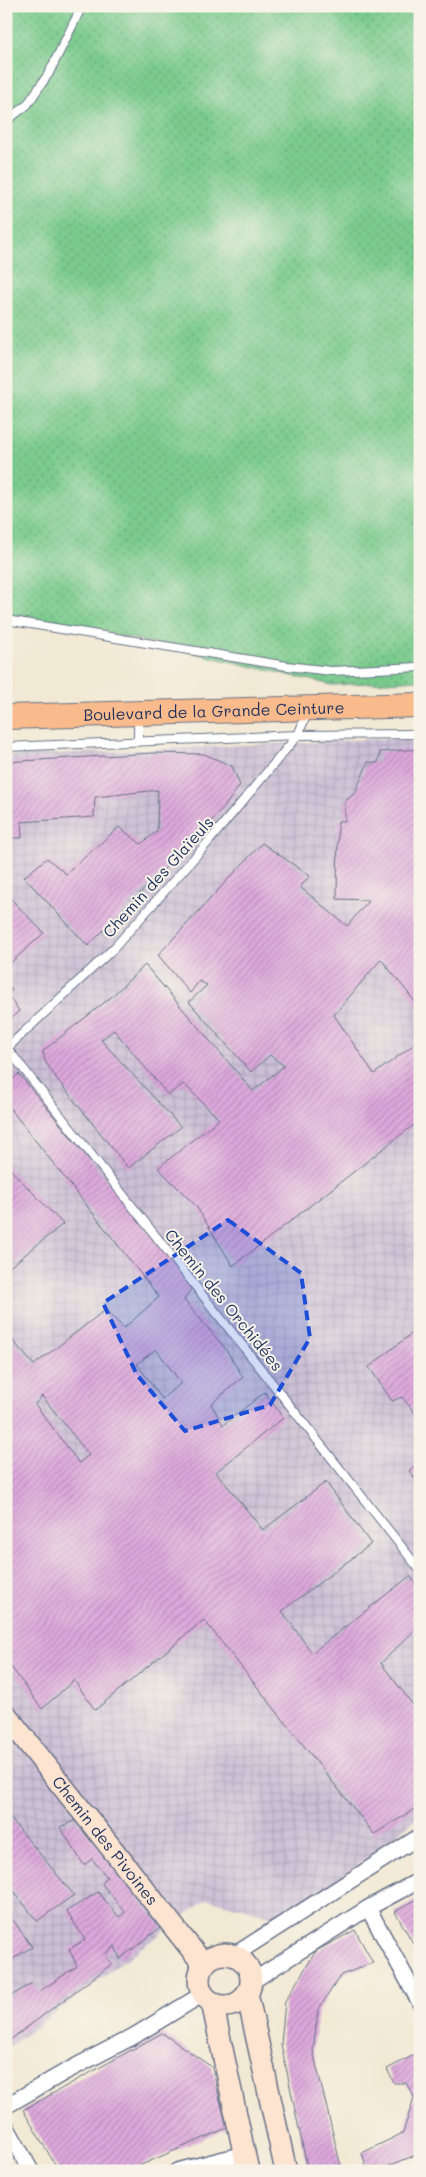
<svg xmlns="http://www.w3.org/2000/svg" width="426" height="2177" viewBox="0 0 426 2177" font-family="Mali,sans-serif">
<defs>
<pattern id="industrial-grid" width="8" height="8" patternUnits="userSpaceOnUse" patternTransform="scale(1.25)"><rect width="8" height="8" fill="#cbbfd5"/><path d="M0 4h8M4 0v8" fill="none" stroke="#aea4b9"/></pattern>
<pattern id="grass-dots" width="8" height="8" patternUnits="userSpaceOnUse" patternTransform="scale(1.25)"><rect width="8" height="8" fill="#7acb8d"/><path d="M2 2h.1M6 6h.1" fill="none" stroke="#63a576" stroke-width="1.8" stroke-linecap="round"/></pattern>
<pattern id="building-hatch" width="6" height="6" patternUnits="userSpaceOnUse" patternTransform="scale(1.25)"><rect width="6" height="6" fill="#dea9dc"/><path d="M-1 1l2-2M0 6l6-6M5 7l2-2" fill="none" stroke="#b38ab6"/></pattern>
</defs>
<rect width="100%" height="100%" fill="#f7f3e8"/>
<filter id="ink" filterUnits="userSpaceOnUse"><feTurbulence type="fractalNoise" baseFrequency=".02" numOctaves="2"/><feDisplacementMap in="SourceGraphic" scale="10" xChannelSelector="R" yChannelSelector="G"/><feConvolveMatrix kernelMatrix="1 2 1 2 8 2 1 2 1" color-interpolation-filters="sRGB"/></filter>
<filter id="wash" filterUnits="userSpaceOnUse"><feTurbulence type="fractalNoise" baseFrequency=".0096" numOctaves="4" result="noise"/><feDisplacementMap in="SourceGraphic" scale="20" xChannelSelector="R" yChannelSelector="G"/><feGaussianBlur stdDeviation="1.12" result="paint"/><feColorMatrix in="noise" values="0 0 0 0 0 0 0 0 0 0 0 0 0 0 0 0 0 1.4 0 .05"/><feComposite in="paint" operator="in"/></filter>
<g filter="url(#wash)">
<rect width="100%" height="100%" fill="#f2e9d4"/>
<!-- industrial -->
<path fill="url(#industrial-grid)" d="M420,737V1816L286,1920L207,1899L6,2049V756Z"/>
<!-- grass -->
<path fill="url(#grass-dots)" stroke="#4a7d76" d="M6,6H420V680L332,685L73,625L6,619Z"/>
<g id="blocks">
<!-- building -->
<path fill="url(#building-hatch)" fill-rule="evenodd" d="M420,749V1008L381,959L334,1015L374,1074L420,1040V1120L233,1266L196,1206L158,1168L219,1119L184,1084L168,1095L114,1030L101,1040L181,1127L128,1168L57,1079L45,1061L43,1051L110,998L145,965L253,1091L284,1066L270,1055L251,1072L189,1002L207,985L199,981L190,993L158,955L262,843L310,876L300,887L347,926L369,900L337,899L338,821H345V801L355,793L368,762L378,763L380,752Z
M152,753L204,754L232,766L240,785L222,810L88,946L24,877L47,858L66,874L119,827L141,844L157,831L158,790L95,797L94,817L21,822L22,838H6V762Z
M6,894L44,933L6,967Z
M6,983L12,990L8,995L19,1011L6,1023Z
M19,1074L193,1286L184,1300L225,1348L243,1377L211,1404L223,1425L265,1392L283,1418L216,1472L263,1530L326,1482L371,1544L282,1611L312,1653L410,1576L420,1590V1625L381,1663L420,1714V1806L374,1834L204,1620L95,1710L74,1680L42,1709L6,1660V1333L34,1365L105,1310L124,1328L159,1297L8,1106L6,1108V1085ZM156,1349L181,1383L162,1399L137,1364ZM42,1396L89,1455L79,1463L35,1404Z
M6,1165L63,1224L6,1270Z
M420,1327V1409L415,1413L402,1397L392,1401L369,1367Z
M420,1461V1485L409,1471Z
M6,1813L74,1895L37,1921L6,1881Z
M76,1820L161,1927L120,1959L115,1946L105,1955L112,1964L6,2043V1999L32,1983L40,1991L77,1966L69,1949L85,1940L67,1911L98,1892L119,1917L125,1912L102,1884L107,1877L92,1859L84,1865L60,1827Z
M420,1897V1939L413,1943L395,1912Z
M6,1910L32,1947L6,1963Z
M355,1930L373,1963L341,1975L318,2010L313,2051L342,2171H308L281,2044L285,2001L316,1951Z
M162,2033L212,2067L227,2128L127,2171H59L23,2110Z
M416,2054L420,2061V2153L377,2171H368L362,2153L403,2133L414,2097L406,2083H394L387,2069Z
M239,2158L242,2171H199Z"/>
</g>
</g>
<g filter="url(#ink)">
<use href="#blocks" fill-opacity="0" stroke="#667087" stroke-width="1"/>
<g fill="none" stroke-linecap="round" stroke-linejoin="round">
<defs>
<path id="lane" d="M6,121L27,105L49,73L82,6
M6,620L287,666L331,671L420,667
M138,742V715
M6,747L298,735L420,734
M7,1048L420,1570
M6,1049L114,948L210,840L298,735L308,711"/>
<path id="street" d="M368,1908L420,2003
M234,1955L420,1836
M251,1982L368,1908L420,1880
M6,2106L65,2072L134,2036L203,1994
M6,2126L31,2171
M177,2171L244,2154"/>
<g id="secondary">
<path id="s1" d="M6,1715L204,1965"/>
<circle cx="225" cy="1980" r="26"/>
<path d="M247,1993L286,2171"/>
<path d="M212,2002L248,2171"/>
</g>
<g id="primary">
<path id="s2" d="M6,717L420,705"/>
</g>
</defs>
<!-- lane casing -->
<use href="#lane" stroke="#667087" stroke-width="10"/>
<!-- street casing -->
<use href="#street" stroke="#667087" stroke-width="18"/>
<!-- secondary casing -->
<use href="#secondary" stroke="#667087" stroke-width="24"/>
<!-- primary casing -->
<use href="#primary" stroke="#667087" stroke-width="26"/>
<!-- lane -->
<use href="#lane" stroke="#fff" stroke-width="8"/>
<!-- street -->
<use href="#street" stroke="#fff" stroke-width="15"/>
<!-- secondary -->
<use href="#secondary" stroke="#fde4d1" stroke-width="21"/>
<!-- primary -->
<use href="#primary" stroke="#fabb8c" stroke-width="24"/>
</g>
</g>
<!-- marked area -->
<path fill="#1d4ed8" fill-opacity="0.2" stroke="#1d4ed8" stroke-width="4" stroke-dasharray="10 6" stroke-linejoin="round" d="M228,1220L301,1273L310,1338L270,1405L185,1431L137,1375L103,1303Z"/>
<g text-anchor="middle" stroke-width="4" stroke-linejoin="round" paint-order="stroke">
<!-- street labels -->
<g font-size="16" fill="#1b2f5e" stroke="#f7f3e8">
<text dy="6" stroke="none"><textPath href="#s2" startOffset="208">Boulevard de la Grande Ceinture</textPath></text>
<text transform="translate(158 877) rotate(-48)" y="6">Chemin des Glaïeuls</text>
<text transform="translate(224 1300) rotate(51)" y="6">Chemin des Orchidées</text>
<text dy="6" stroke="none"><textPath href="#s1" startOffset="160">Chemin des Pivoines</textPath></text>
</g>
</g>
<!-- margin -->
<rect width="426" height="2177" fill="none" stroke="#f7f3e8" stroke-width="25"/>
</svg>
